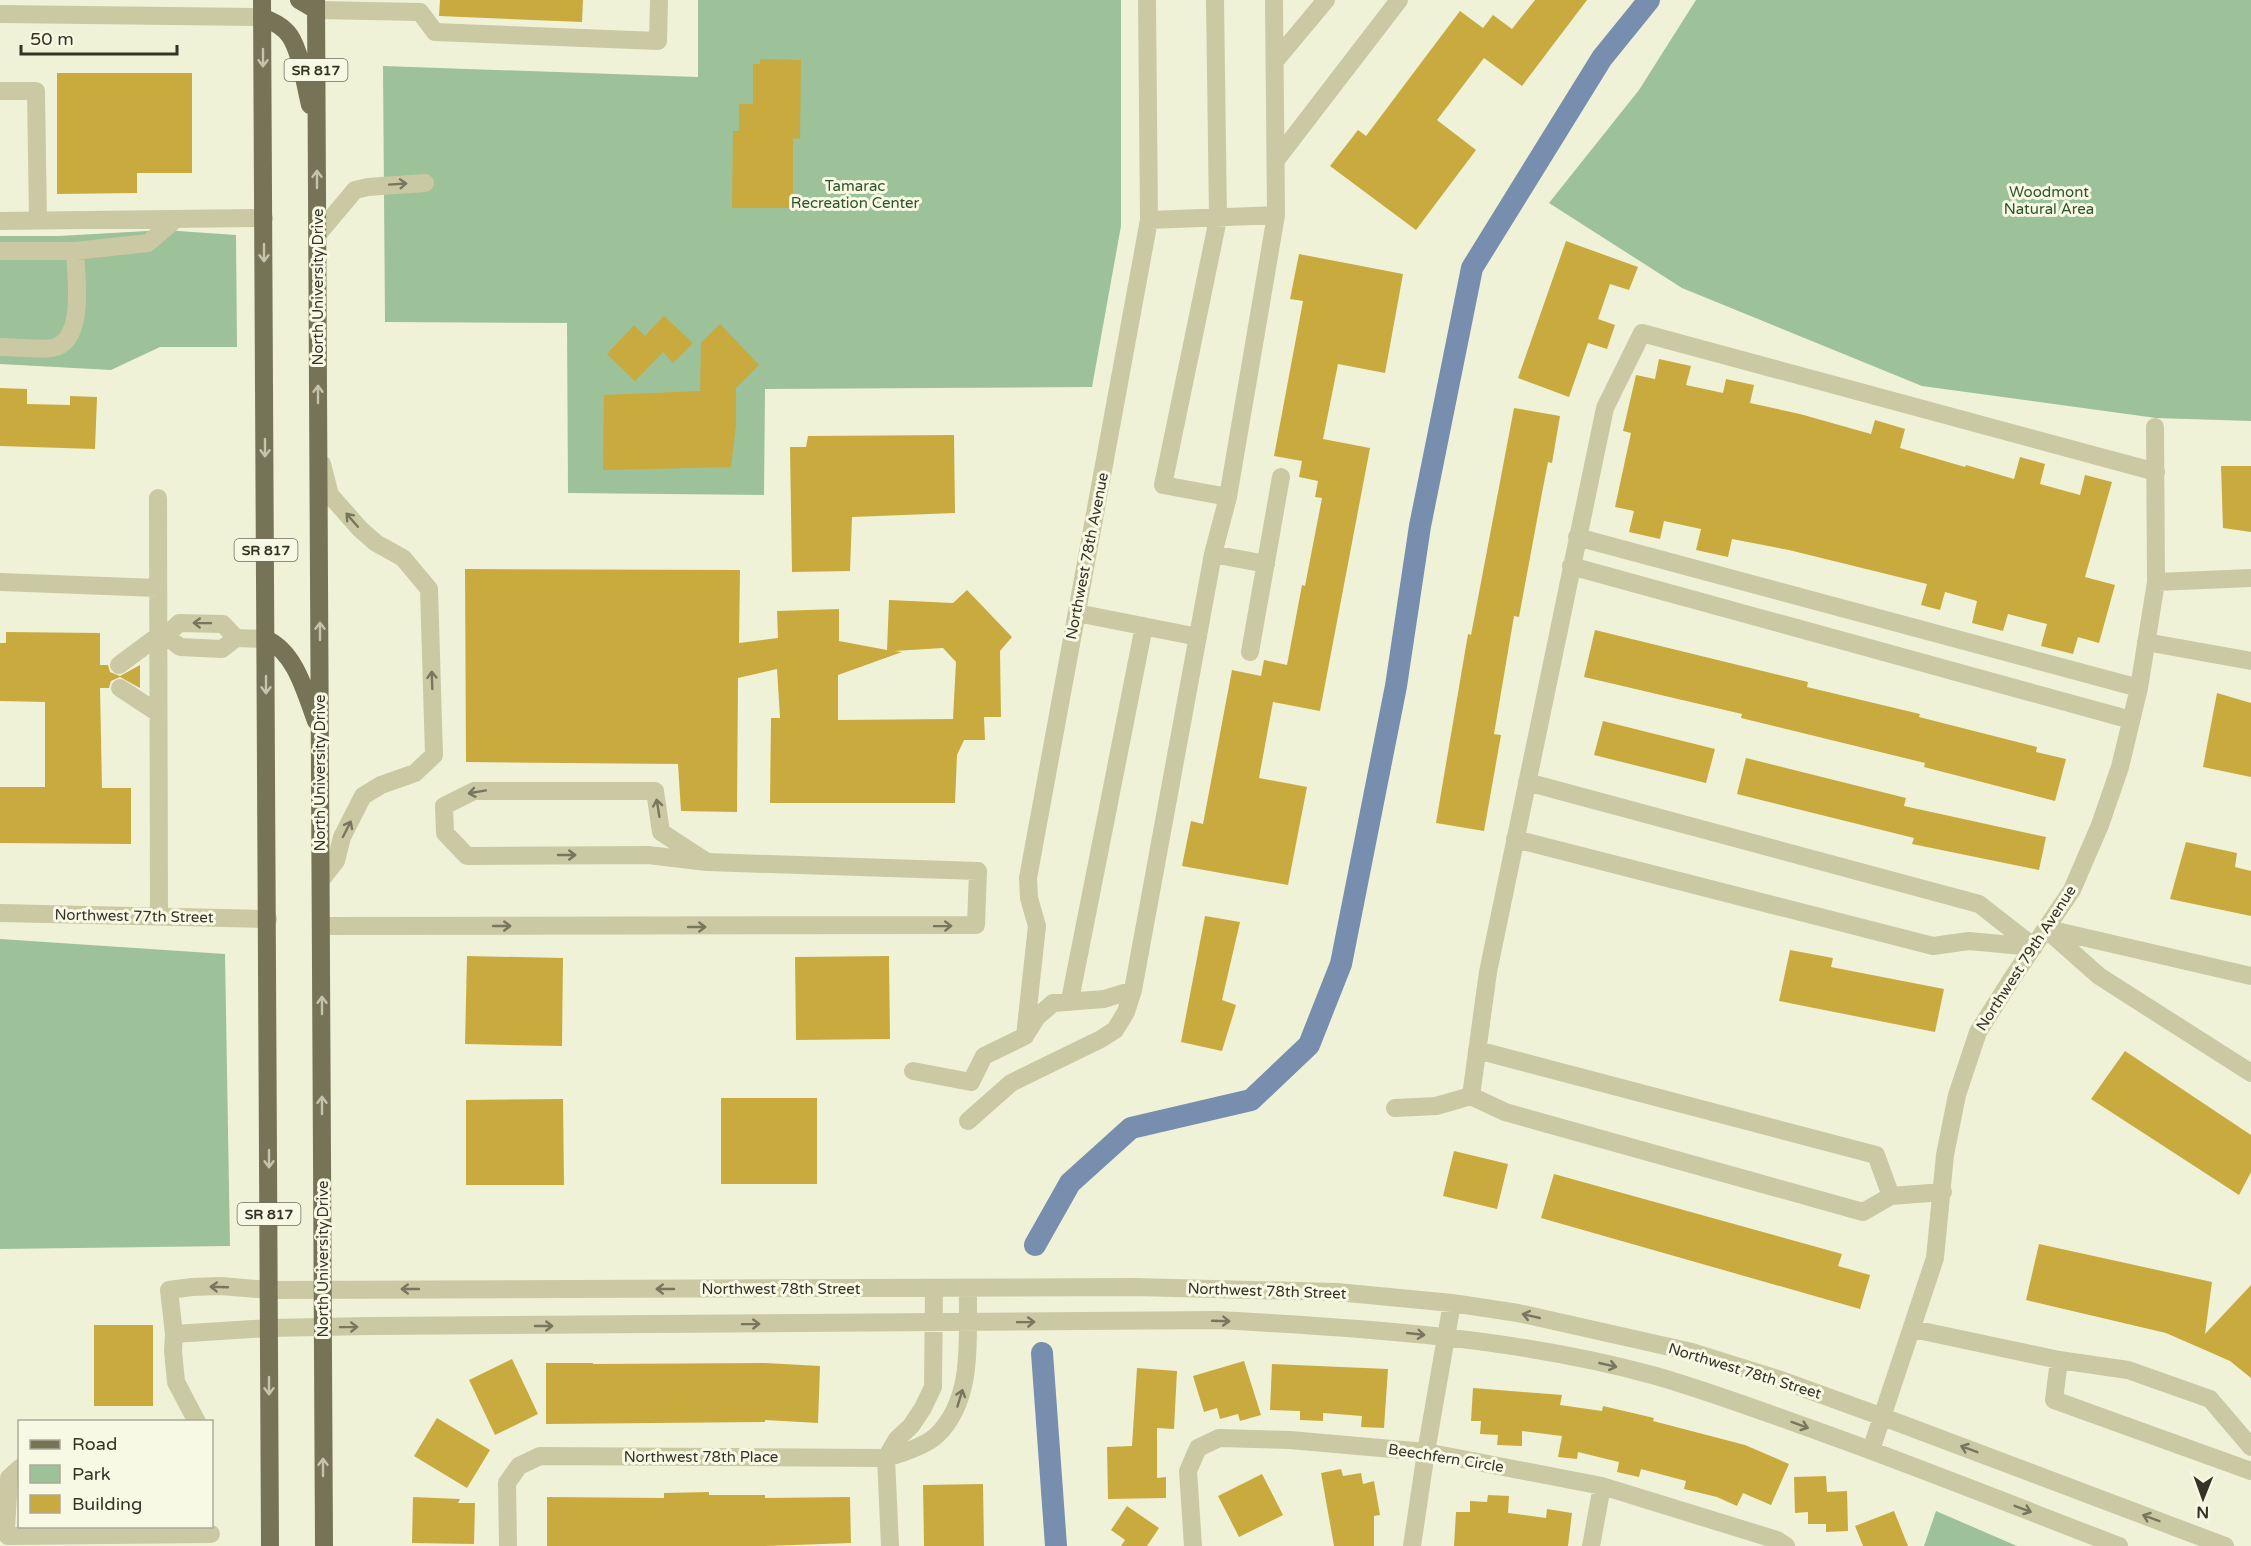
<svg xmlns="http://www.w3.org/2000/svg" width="2251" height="1546" viewBox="0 0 2251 1546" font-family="'Varela Round',sans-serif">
<rect width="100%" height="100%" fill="#f0f2d8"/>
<!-- green -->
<path fill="#9dc198" d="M698,0H1121V226L1092,387L765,389L764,495L568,493L567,323L385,322L383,66L698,77Z
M1696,0H2251V421L2156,418L1922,386L1682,288L1549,203L1639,90Z
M164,230L236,235L237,347H160L111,370L0,364V236H59Z
M0,939L225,954L230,1246L0,1249Z
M1936,1511L2017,1546H1924Z"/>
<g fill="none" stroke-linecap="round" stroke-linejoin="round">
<!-- canal -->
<path stroke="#778eaf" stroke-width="22" d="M1035,1245L1070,1183L1131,1128L1251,1100L1309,1045L1341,964L1396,686L1420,526L1472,268L1602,58L1649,0
M1042,1353L1056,1546"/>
</g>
<!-- building -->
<path fill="#c9aa3f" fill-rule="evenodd" d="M440,0H583L582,22L439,16Z
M1535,0H1587L1522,86L1484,58L1437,120L1476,150L1416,230L1330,166L1358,130L1366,136L1460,11L1483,28L1493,15L1512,29Z
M760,59L801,60L800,139L793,138V208H732L733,131H739V104H753V64H760Z
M57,73H192V173H137V193L57,194Z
M1566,241L1638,267L1629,290L1610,284L1598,319L1615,325L1607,349L1588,343L1569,397L1518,378Z
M1299,254L1403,274L1385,373L1338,364L1323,439L1370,448L1320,711L1273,702L1259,778L1307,787L1288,885L1182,866L1191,821L1203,824L1232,670L1261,676L1264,660L1287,665L1302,585L1305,586L1322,498L1315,497L1318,481L1299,477L1302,461L1274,456L1303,301L1290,299Z
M664,316L693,343L673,363L663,352L635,381L607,354L634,325L645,336Z
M720,324L759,365L736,388V425L731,467L603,470L604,395L702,391L700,390L701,343Z
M1659,359L1691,366L1686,385L1723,393L1726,379L1754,385L1750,403L1800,414L1871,434L1875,420L1905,429L1900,448L1965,467L1966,465L2014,479L2020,457L2045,464L2040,484L2080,495L2085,475L2112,482L2085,577L2115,585L2099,643L2078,637L2073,654L2041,646L2047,624L2008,614L2003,631L1972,623L1977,601L1945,592L1940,610L1921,605L1927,584L1789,550L1732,539L1728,557L1696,550L1701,529L1664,521L1660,539L1629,532L1634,511L1615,507L1631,433L1623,431L1636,375L1655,379Z
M0,388L27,389V404L70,405V396L97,397L95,449L0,446Z
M1514,408L1560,416L1552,463L1548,462L1542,493L1519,617L1514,616L1494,734L1501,735L1484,831L1436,823L1468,634L1471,635Z
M954,435L955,513L852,517L850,571L792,572L790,447H806L808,436Z
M2221,466H2251V532L2223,528Z
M465,569L740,570L739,643L778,638L777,611L839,609V641L887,650L889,600L953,603L967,590L1012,637L1000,651L1001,717H984L985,740H964L957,755L955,803H770L771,718H780L777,669L738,678L737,812L681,811L678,764L466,762ZM943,648L956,662L953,719L838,720V675L902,652L894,651Z
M1595,630L1808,682L1807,687L1920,714L1919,717L2037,747L2036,752L2066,759L2055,801L1924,767L1925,763L1741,718L1742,714L1584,677Z
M6,632L100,633V665H108L110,672L120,676L140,665V688L120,677L111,681L109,688H100L102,788H131V844L0,843V787H45V702L0,701V643H6Z
M2217,693L2251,703V777L2203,767Z
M1603,721L1715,749L1706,783L1594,755Z
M1746,758L1906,798L1904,806L2046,837L2039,870L1912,844L1914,838L1737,794Z
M2186,842L2237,853L2235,867L2251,871V916L2170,899Z
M1205,916L1240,922L1222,1000L1236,1005L1222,1051L1181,1042Z
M1790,950L1833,958L1831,967L1944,989L1935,1032L1779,1001Z
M467,956L563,958L562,1046L465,1044Z
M889,956L890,1039L796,1040L795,957Z
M2125,1051L2251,1135V1172L2239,1195L2091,1099Z
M721,1098H817V1184H721Z
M563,1099L564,1185H466V1100Z
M1454,1151L1508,1164L1497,1209L1443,1196Z
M1554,1174L1842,1254L1838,1266L1870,1275L1860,1309L1541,1218Z
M2039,1244L2212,1282L2205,1334L2251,1285V1378L2230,1361L2166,1333L2026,1300Z
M94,1325H153V1406H94Z
M512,1359L538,1414L495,1435L469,1380Z
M1244,1361L1261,1415L1240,1421L1238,1414L1220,1419L1217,1408L1204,1412L1193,1376Z
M546,1363H593V1364L765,1363L820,1366L818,1423L765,1420V1422L546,1424Z
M1272,1364L1388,1369L1384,1428L1361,1427L1362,1416L1323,1413V1421L1300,1420V1411L1270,1410Z
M1137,1368L1177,1371L1174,1429L1157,1428V1478L1166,1477V1498L1108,1499L1107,1447L1132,1446Z
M1473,1388L1562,1395L1560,1405L1602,1411L1603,1406L1654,1418L1653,1421L1745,1445L1789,1464L1771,1505L1743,1493L1737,1506L1717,1497L1684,1489L1686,1481L1641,1469L1639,1477L1617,1472L1619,1462L1578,1452L1577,1459L1558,1457L1562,1436L1522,1431V1446L1497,1445L1498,1435L1480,1434L1481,1421H1471Z
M437,1418L490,1450L467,1488L414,1456Z
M1341,1469L1343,1476L1361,1473L1363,1484L1374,1481L1380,1515L1374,1516V1546H1334L1321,1473Z
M1262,1474L1283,1515L1239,1537L1218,1496Z
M1826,1476L1827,1492L1847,1491L1848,1531L1826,1532V1524H1808V1512L1795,1513L1794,1477Z
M983,1484L984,1546H924L923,1485Z
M709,1492V1495H765V1498L850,1497L851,1543L765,1546H547V1497L664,1498V1493Z
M1488,1495L1509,1496L1508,1513L1546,1518L1547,1509L1572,1513L1568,1546H1454L1456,1512H1470V1501L1487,1502Z
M413,1497L460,1499L458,1503H475L474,1544L412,1543Z
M1127,1506L1159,1528L1147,1546H1121L1125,1540L1111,1530Z
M1894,1511L1908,1546H1863L1855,1526Z"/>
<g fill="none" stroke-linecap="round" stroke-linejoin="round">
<!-- minor -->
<path stroke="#cac9a4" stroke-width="18" d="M1215,0L1218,219L1163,485L1228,497
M316,10L420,12L435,32L658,41L659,0
M0,14L262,17
M1275,61L1326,0
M0,91H36L38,221
M1276,160L1399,0
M1149,220L1276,215
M0,221L264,218
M318,234L355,190L368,187L425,183
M0,251H75L148,243L176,219
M0,347C16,347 36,350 52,348C86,342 76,277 75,251
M158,498L159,916
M1577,537L2139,688
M1213,554L1266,564
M1571,566L2131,720
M0,582L158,588
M2156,582L2251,578
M1077,613L1198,637
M166,636L179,623L223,624L236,638
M2146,642L2251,661
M1250,652L1281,477
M119,665L158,636H166L180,647L222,649L236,638L266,639
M120,688L158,713
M1527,782L1979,904L2034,947
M1515,839L1933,946L1969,941L2033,947
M321,880L336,861L342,837L363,796L381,785L415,773L434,755L429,589L403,558L376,543L360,529L330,495L322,464
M0,913L268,919
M321,926L976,925L978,871L707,862L648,855L467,856L445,833L444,806L474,791H655L661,832L707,862
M2046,929L2099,976L2251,1073
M2048,929L2251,976
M1070,1000L1144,626
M1026,1034L1037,1017L1053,1003L1104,999L1133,990
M1477,1050L1876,1155L1891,1196
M913,1071L971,1082L984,1056L1025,1036L1037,926L1029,898L1028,878L1149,220L1147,0
M1471,1096L1505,1112L1863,1212L1891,1196L1943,1192
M1395,1108L1436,1106L1471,1096L1488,972L1605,408L1642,333L2156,472
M968,1121L1011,1083L1101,1039L1115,1030L1126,1012L1133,990L1213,554L1228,497L1276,215L1274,0
M1913,1329L2059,1360L2128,1370L2210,1399L2251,1447
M174,1334L269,1328L370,1326L1218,1320C1365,1328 1513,1337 1656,1376C1704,1390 1751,1407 1798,1424C1906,1462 2012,1505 2119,1546
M2059,1360L2054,1400L2251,1471
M197,1422L176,1382L173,1351L174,1334L169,1290L192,1287L221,1286L269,1290L1135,1287L1337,1292L1452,1303L1518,1313L1692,1352L1778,1379L1883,1417L2225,1546
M1871,1450L1935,1258L1945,1155L1957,1095L1978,1032L2011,980L2072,890L2100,825L2120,767L2139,688L2156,582L2155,427
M886,1458L897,1439L911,1426L923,1408L933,1387L934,1288
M886,1458L890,1546
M20,1468L9,1478L6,1529L8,1536L211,1534
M508,1546L507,1483L519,1466L540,1456L886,1458C900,1454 926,1446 937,1435C975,1398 967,1337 968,1288
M1193,1546L1188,1471L1198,1448L1219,1438L1290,1440L1426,1452L1602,1486L1777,1540L1786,1546
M1412,1546L1426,1452L1452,1303
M1591,1546L1602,1486"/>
<!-- major -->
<path stroke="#777357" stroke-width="18" d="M262,0L270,1546
M299,0L316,10
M316,0L324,1546
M262,17C272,21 283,26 290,36C301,53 305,85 310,105
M266,639C296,653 305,692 316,721"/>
</g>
<!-- one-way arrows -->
<defs><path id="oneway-shaft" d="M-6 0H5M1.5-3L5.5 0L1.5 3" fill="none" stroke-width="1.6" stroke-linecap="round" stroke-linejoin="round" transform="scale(1.5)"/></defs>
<g stroke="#c4c3ac">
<use href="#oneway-shaft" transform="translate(263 58) rotate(90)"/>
<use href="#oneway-shaft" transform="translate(317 179) rotate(-90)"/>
<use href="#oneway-shaft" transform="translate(264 253) rotate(90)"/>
<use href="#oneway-shaft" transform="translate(318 394) rotate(-90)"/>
<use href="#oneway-shaft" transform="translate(265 448) rotate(90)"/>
<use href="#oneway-shaft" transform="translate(320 631) rotate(-90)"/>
<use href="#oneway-shaft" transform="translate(266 685) rotate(90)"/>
<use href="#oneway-shaft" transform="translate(322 1005) rotate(-90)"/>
<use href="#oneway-shaft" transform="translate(322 1105) rotate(-90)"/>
<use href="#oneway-shaft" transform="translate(269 1159) rotate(90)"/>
<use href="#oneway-shaft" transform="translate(269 1386) rotate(90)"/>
<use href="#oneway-shaft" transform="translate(323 1467) rotate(-90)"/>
</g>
<g stroke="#78765f">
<use href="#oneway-shaft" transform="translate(398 184) rotate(-4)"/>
<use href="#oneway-shaft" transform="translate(352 520) rotate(-131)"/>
<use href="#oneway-shaft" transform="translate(202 623) rotate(-179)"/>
<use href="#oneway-shaft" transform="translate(432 680) rotate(-92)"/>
<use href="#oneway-shaft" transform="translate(477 792) rotate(170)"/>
<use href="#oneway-shaft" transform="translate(658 808) rotate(-99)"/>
<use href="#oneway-shaft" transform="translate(347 829) rotate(-63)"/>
<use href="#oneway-shaft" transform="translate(567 855)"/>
<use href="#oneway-shaft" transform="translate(502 926)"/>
<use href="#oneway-shaft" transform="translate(943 926) rotate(-1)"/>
<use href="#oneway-shaft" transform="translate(697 927)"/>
<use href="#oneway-shaft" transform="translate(219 1287) rotate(-178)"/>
<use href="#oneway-shaft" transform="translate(410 1289) rotate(180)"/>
<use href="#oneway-shaft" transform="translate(665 1289) rotate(180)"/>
<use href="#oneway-shaft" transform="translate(1531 1316) rotate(-167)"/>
<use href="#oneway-shaft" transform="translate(1221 1321) rotate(2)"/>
<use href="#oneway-shaft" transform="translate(1026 1322) rotate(-1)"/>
<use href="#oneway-shaft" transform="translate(751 1324) rotate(-1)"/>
<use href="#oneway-shaft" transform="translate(544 1326)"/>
<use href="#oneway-shaft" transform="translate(349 1327) rotate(-1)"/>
<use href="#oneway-shaft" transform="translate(1416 1334) rotate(6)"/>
<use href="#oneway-shaft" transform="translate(1608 1365) rotate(13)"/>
<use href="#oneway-shaft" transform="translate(960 1398) rotate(-73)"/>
<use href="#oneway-shaft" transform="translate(1800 1425) rotate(20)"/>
<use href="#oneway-shaft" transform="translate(1969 1449) rotate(-159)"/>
<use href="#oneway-shaft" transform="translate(2023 1509) rotate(21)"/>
<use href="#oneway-shaft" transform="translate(2151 1518) rotate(-159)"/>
</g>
<g text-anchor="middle" stroke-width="6" stroke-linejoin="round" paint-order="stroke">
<!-- shield labels -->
<g fill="#f8f9e4" stroke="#706e5f" stroke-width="1.5">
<rect x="284.5" y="59" width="63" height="22" rx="4.5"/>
<rect x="234.5" y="539" width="63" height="22" rx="4.5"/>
<rect x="237.5" y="1203" width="63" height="22" rx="4.5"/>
</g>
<g font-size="14" font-weight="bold" fill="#353326">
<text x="316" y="75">SR 817</text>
<text x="266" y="555">SR 817</text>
<text x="269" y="1219">SR 817</text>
</g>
<!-- park labels -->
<g font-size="15" fill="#2d5429" stroke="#f8f9e4">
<text x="855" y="191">Tamarac<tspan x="855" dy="17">Recreation Center</tspan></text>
<text x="2049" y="197">Woodmont<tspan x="2049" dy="17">Natural Area</tspan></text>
</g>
<!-- street labels -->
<g font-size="15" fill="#353326" stroke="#f8f9e4">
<text transform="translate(318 287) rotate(-90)" y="5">North University Drive</text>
<text transform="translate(1087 556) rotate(-79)" y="5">Northwest 78th Avenue</text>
<text transform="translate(320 773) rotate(-90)" y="5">North University Drive</text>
<text transform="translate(134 916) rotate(1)" y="5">Northwest 77th Street</text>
<text transform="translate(2026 958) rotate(-57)" y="5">Northwest 79th Avenue</text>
<text transform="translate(323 1259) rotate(-90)" y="5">North University Drive</text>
<text x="781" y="1294">Northwest 78th Street</text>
<text transform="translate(1267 1291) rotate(2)" y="5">Northwest 78th Street</text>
<text transform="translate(1745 1371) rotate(17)" y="5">Northwest 78th Street</text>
<text x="701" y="1462">Northwest 78th Place</text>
<text transform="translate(1446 1458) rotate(9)" y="5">Beechfern Circle</text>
</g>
</g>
<!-- legend -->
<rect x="18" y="1420" width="195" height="108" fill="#f8f9e4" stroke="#aaaa98" stroke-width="1.5"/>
<rect x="30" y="1440" width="30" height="9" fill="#777357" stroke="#aaaa98" stroke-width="1.5"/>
<text x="72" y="1450" font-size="18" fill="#353326">Road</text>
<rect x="30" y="1465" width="30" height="18" fill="#9dc198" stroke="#aaaa98" stroke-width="1.5"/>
<text x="72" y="1480" font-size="18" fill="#353326">Park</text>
<rect x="30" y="1495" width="30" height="18" fill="#c9aa3f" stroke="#aaaa98" stroke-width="1.5"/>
<text x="72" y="1510" font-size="18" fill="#353326">Building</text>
<!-- north arrow -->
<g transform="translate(2203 1498) rotate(181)" stroke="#f8f9e4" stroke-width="4.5" paint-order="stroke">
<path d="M0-4.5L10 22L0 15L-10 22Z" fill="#353326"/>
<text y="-9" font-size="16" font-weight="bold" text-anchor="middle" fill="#353326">N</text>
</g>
<!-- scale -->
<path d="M21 45v9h156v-9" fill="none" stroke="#353326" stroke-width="3"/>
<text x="30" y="45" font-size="18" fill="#353326" stroke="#f8f9e4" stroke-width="4.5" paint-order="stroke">50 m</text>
</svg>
